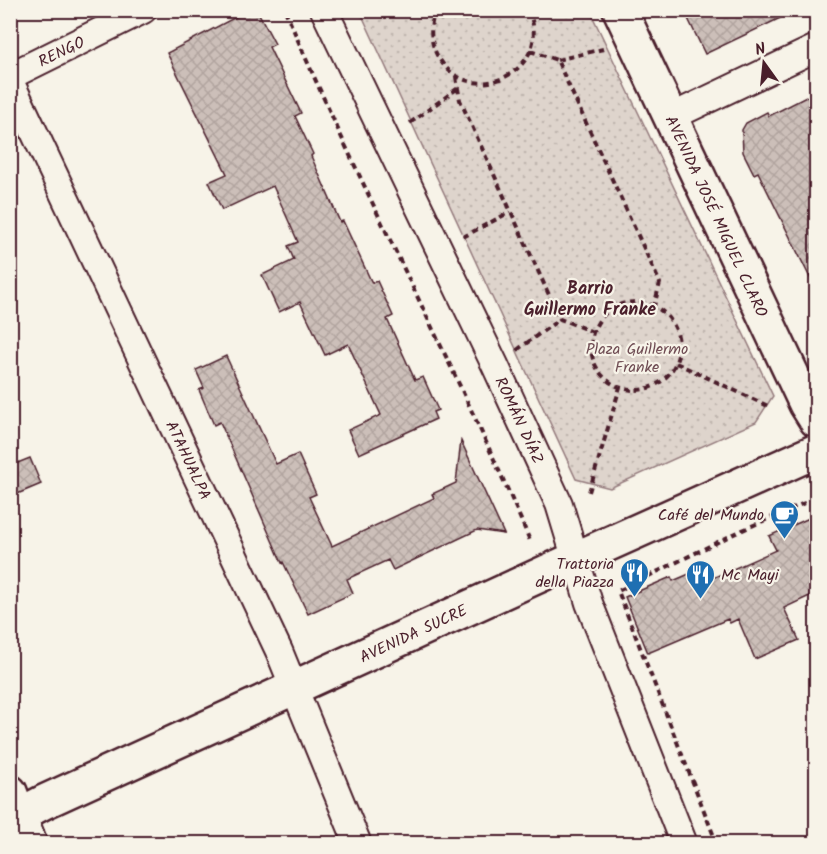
<svg xmlns="http://www.w3.org/2000/svg" width="827" height="854" viewBox="0 0 827 854" font-family="Kalam,sans-serif">
<defs>
<pattern id="park-dots" width="8" height="8" patternUnits="userSpaceOnUse" patternTransform="scale(1.5)"><rect width="8" height="8" fill="#ded4cc"/><path d="M2 2h.1M6 6h.1" fill="none" stroke="#c0b6af" stroke-width="1.8" stroke-linecap="round"/></pattern>
<pattern id="building-cross-hatch" width="8" height="8" patternUnits="userSpaceOnUse" patternTransform="scale(1.5)"><rect width="8" height="8" fill="#ccbfb9"/><path d="M0 0l8 8M0 8l8-8" fill="none" stroke="#b1a49f"/></pattern>
</defs>
<rect width="100%" height="100%" fill="#f7f3e8"/>
<filter id="ink" filterUnits="userSpaceOnUse"><feTurbulence type="fractalNoise" baseFrequency=".0167" numOctaves="2"/><feDisplacementMap in="SourceGraphic" scale="12" xChannelSelector="R" yChannelSelector="G"/><feConvolveMatrix kernelMatrix="1 2 1 2 8 2 1 2 1" color-interpolation-filters="sRGB"/></filter>
<g filter="url(#ink)">
<!-- park -->
<path fill="url(#park-dots)" stroke="#947a7c" stroke-width="1.5" d="M360,11H590L773,396L756,422L610,488L576,479Z"/>
<!-- building -->
<path fill="url(#building-cross-hatch)" stroke="#4a1f2b" stroke-width="1.5" d="M249,10H257L275,44L269,47L301,113L295,116L313,154L311,156L340,222L343,221L372,283L377,281L393,316L387,319L415,380L423,377L438,410L433,412L436,419L359,454L348,430L381,415L348,344L325,355L300,302L279,312L262,275L294,260L288,246L298,242L273,186L222,210L209,182L227,174L167,53Z
M684,10H797L705,54Z
M816,92V290L758,172L754,174L743,152L742,130L746,123L767,112L769,116Z
M226,356L276,464L298,454L316,494L309,497L332,546L434,498L432,494L456,483L461,441L504,534L477,530L393,570L388,560L347,579L353,593L308,614L283,562L282,563L220,422L214,425L199,390L204,388L196,370Z
M30,458L41,484L10,497V466Z
M816,515V593L784,608L799,640L755,659L738,619L730,623L728,619L648,653L625,597L671,577L673,581L703,568L708,580L776,550L769,536Z"/>
<g fill="none" stroke-linecap="round" stroke-linejoin="round">
<defs>
<path id="street" d="M324,10L495,365L559,504L589,603L684,844
M10,76L143,10
M10,81L279,651L358,844
M671,117L816,48"/>
<path id="secondary" d="M620,10L806,404L816,420
M10,792L30,844
M10,820L44,802L575,559L816,451"/>
</defs>
<!-- street casing -->
<use href="#street" stroke="#4a1f2b" stroke-width="30"/>
<!-- secondary casing -->
<use href="#secondary" stroke="#4a1f2b" stroke-width="38"/>
<!-- path -->
<path stroke="#4a1f2b" stroke-width="4" stroke-dasharray="6 4.5" stroke-linecap="butt" d="M285,10C361,190 454,363 531,543
M424,10L434,15
M436,10C429,24 430,42 437,55C469,114 557,69 528,10
M530,51L557,60L660,283L654,306
M557,60L603,49
M456,77L460,100L560,319L593,332
M410,123L458,88
M463,237L510,212
M591 346a44 44 0 1 1 88 0a44 44 0 1 1-88 0Z
M517,350L560,319
M676,363L770,407
M589,492L620,387
M717,844L618,591L738,532L816,498"/>
<!-- street -->
<use href="#street" stroke="#f7f3e8" stroke-width="26"/>
<!-- secondary -->
<use href="#secondary" stroke="#f7f3e8" stroke-width="33"/>
</g>
</g>
<!-- icons -->
<defs>
<symbol id="cafe-pin" viewBox="-11 -11 22 30"><path d="M0 17L-7.5 6A9.5 9.5 0 1 1 7.5 6Z" fill="#1f6fb2" stroke="#f7f3e8"/><path d="M-5.5-4.5H6V0H3Q3 3.5 0 3.5H-2.5Q-5.5 3.5-5.5 0ZM3-3.2v2h1.7v-2ZM-6 4.5H4V6H-6Z" fill="#fff"/></symbol>
<symbol id="restaurant-pin" viewBox="-11 -11 22 30"><path d="M0 17L-7.5 6A9.5 9.5 0 1 1 7.5 6Z" fill="#1f6fb2" stroke="#f7f3e8"/><path d="M-5-6h1v4h1v-4h1v4h1v-4h1v5L-1.5 .5V6h-2V.5L-5-1ZM5-6V6H3V1.5H1.5Q1.5-4 5-6Z" fill="#fff"/></symbol>
</defs>
<g fill-rule="evenodd">
<use href="#cafe-pin" x="768" y="498" width="33" height="45"/>
<use href="#restaurant-pin" x="618" y="556" width="33" height="45"/>
<use href="#restaurant-pin" x="684" y="558" width="33" height="45"/>
</g>
<g text-anchor="middle" stroke-width="4.5" stroke-linejoin="round" paint-order="stroke">
<!-- street labels -->
<g font-size="16" fill="#4a1f2b" stroke="#f7f3e8">
<text transform="translate(61 51) rotate(-26)" y="6">RENGO</text>
<text transform="translate(717 216) rotate(65)" y="6">AVENIDA JOSÉ MIGUEL CLARO</text>
<text transform="translate(520 420) rotate(65)" y="6">ROMÁN DÍAZ</text>
<text transform="translate(189 460) rotate(65)" y="6">ATAHUALPA</text>
<text transform="translate(413 633) rotate(-25)" y="6">AVENIDA SUCRE</text>
</g>
<!-- park labels -->
<g font-size="16" fill="#6f4c53" stroke="#f7f3e8">
<text x="637" y="354">Plaza Guillermo<tspan x="637" dy="18">Franke</tspan></text>
</g>
<!-- poi labels -->
<g font-size="16" fill="#4a1f2b" stroke="#f7f3e8" text-anchor="end">
<text x="764" y="520">Café del Mundo</text>
<text x="614" y="569">Trattoria<tspan x="614" dy="18">della Piazza</tspan></text>
<text x="721" y="580" text-anchor="start">Mc Mayi</text>
</g>
<!-- neighbourhood labels -->
<g font-size="18" font-weight="bold" fill="#4a1f2b" stroke="#f7f3e8">
<text x="590" y="294">Barrio<tspan x="590" dy="21">Guillermo Franke</tspan></text>
</g>
</g>
<!-- margin -->
<rect width="827" height="854" fill="none" stroke="#f7f3e8" stroke-width="36"/>
<rect x="18" y="18" width="791" height="818" fill="none" stroke="#4a1f2b" stroke-width="2" filter="url(#ink)"/>
<!-- north arrow -->
<g transform="translate(764 63) rotate(345)" stroke="#f7f3e8" stroke-width="4.5" paint-order="stroke">
<path d="M0-4.5L10 22L0 15L-10 22Z" fill="#4a1f2b"/>
<text y="-9" font-size="16" font-weight="bold" text-anchor="middle" fill="#4a1f2b">N</text>
</g>
</svg>
